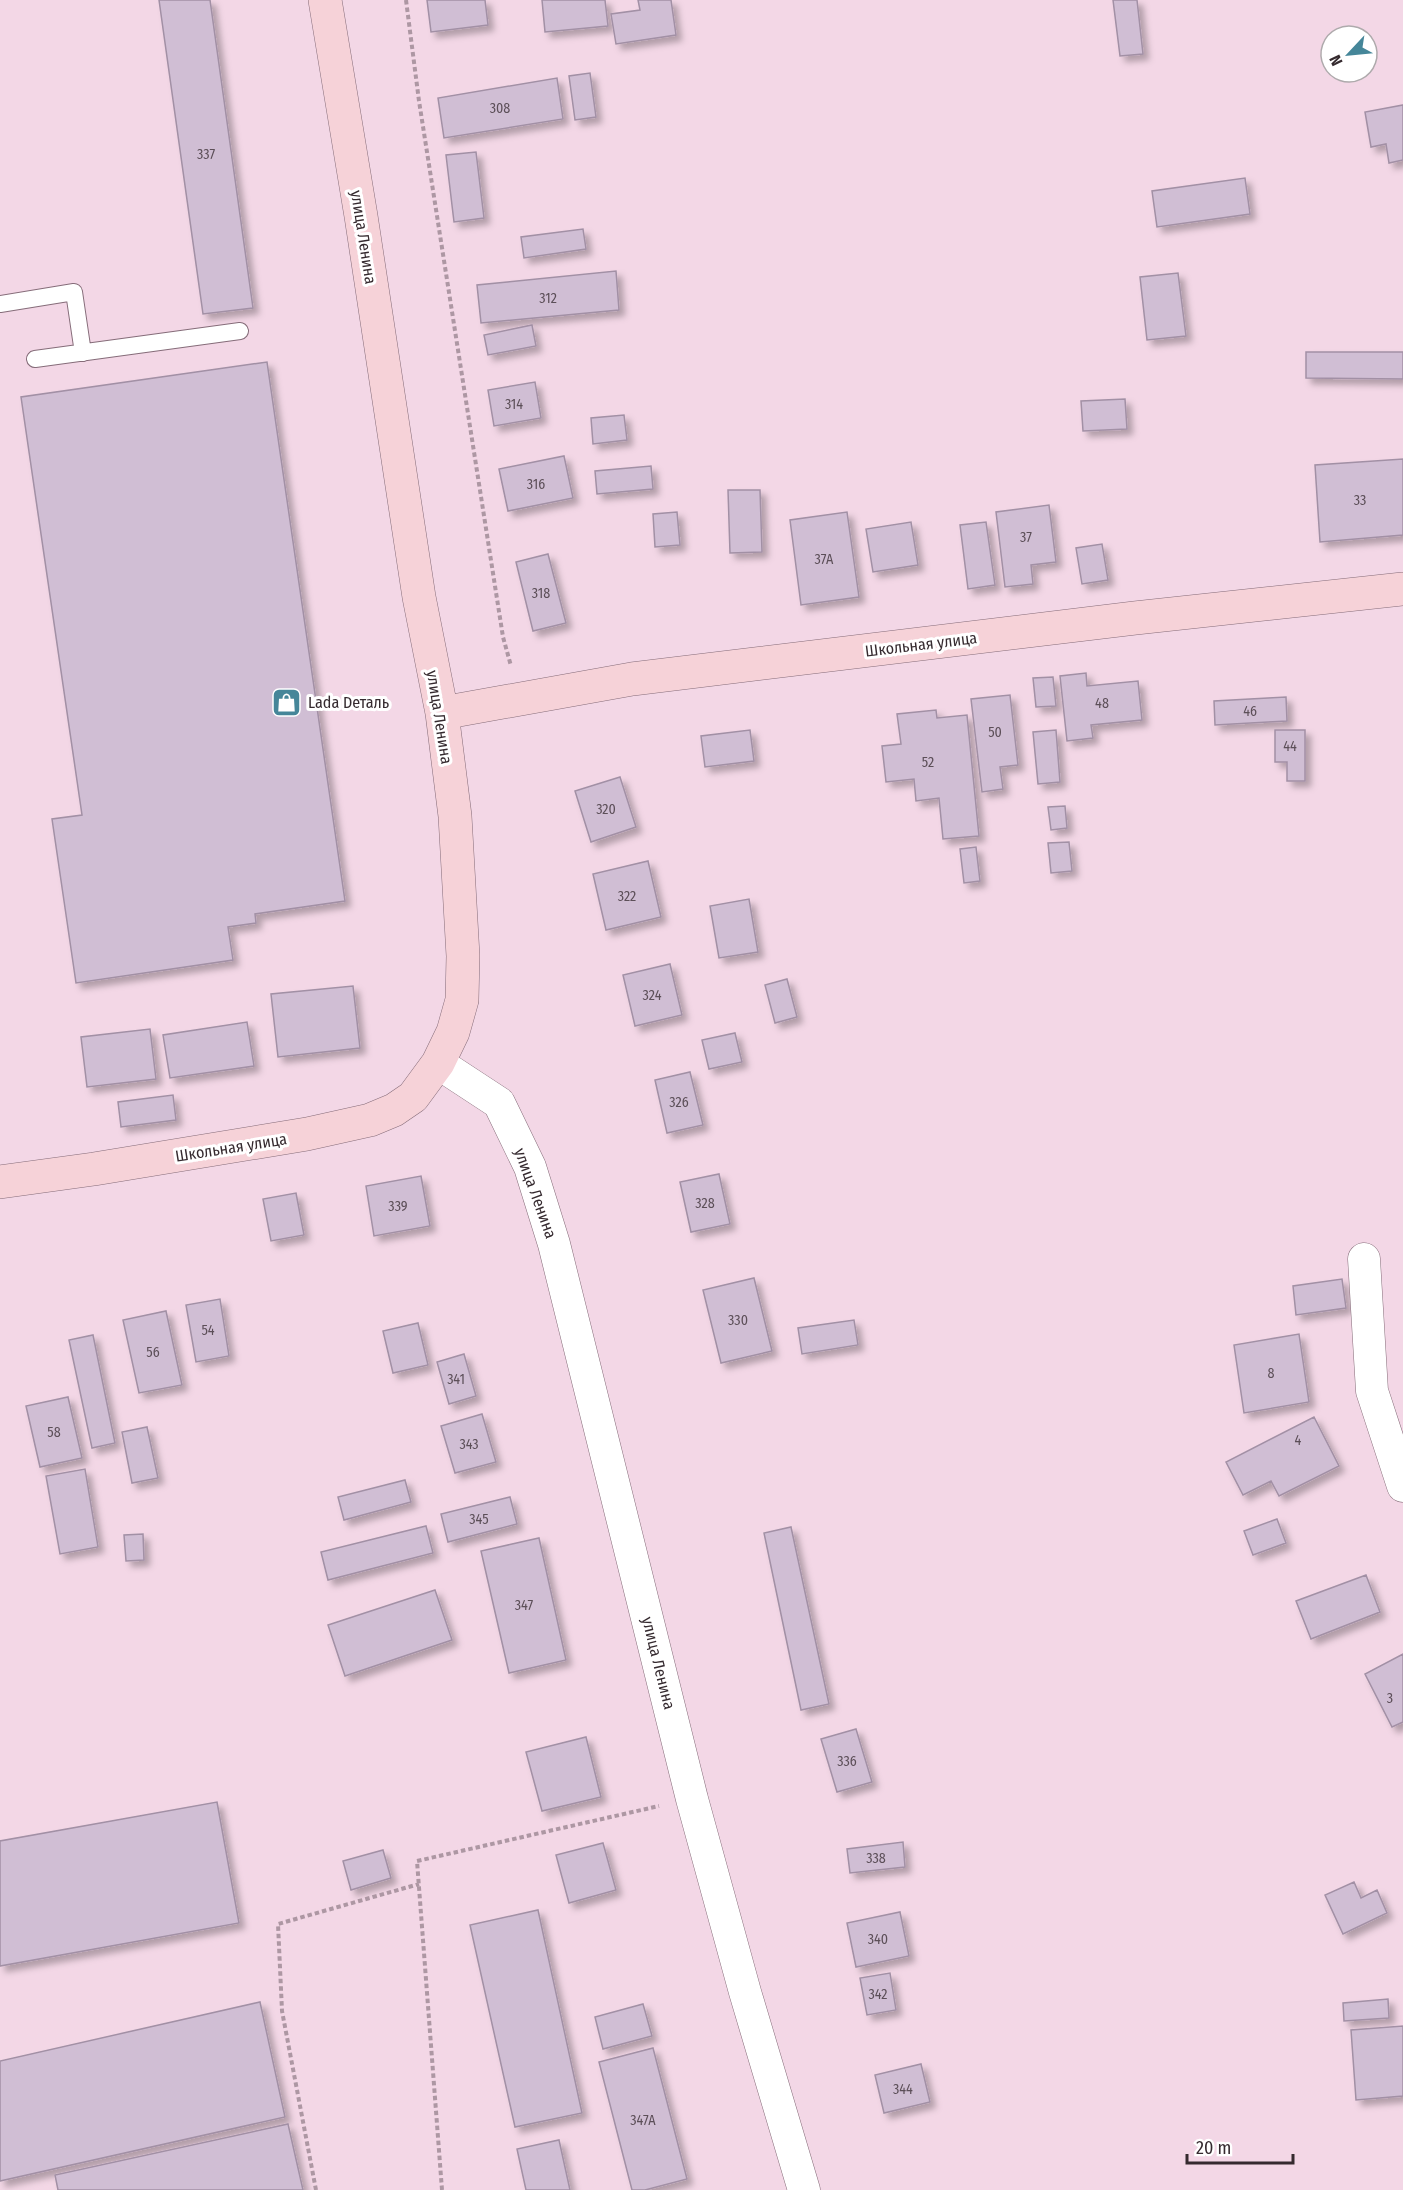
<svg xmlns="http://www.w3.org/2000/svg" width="1403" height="2190" viewBox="0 0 1403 2190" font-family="'Fira Sans Condensed',sans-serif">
<defs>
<filter id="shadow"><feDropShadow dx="5.5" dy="5.5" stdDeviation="3" flood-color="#0004"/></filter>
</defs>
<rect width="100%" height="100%" fill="#f3d7e6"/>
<!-- building -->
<path fill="#d0bed4" stroke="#a290a5" stroke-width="1.5" filter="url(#shadow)" d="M159,0H210L253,308L203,314Z
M427,0H485L488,25L431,32Z
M542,0H605L608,26L545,32Z
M638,0H671L676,35L616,44L611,14L640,10Z
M1113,0H1137L1143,54L1120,56Z
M590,73L596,117L575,120L569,76Z
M557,78L563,119L444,138L438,98Z
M1403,105V160L1389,163L1386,144L1371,147L1365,112Z
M476,152L484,218L454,222L446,155Z
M1245,178L1250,214L1157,227L1152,191Z
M583,229L586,249L524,258L521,237Z
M616,271L619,310L481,323L477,285Z
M1178,273L1186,336L1147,340L1140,277Z
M532,325L536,346L488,355L484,335Z
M1306,352H1403V379L1306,378Z
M267,362L345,901L255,914L256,923L228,927L233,960L76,983L52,819L82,815L21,397Z
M535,382L541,418L494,426L488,390Z
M1125,399L1127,429L1083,431L1081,401Z
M624,415L627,440L593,444L591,418Z
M564,456L573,498L508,511L499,469Z
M1403,459V535L1320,542L1315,465Z
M651,466L653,489L597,494L595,471Z
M728,490H760L762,552L730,553Z
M1049,505L1056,562L1031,565L1033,584L1005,587L996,512Z
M677,512L680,545L655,547L653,514Z
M847,512L859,597L801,605L790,520Z
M911,522L918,565L873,572L866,529Z
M986,522L995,585L968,589L960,525Z
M1102,544L1108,580L1082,584L1076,548Z
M548,554L566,623L533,631L516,562Z
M1086,673L1087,686L1138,681L1142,720L1091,725L1093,738L1067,741L1060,676Z
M1053,677L1056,706L1036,707L1033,678Z
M1010,695L1018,765L1000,767L1003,789L982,792L971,699Z
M1286,697L1287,721L1215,725L1214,701Z
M936,710L937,718L967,715L979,836L943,839L939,798L916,801L914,779L886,782L882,746L901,744L897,714Z
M750,730L754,761L705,767L701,736Z
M1056,730L1060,782L1038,784L1033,732Z
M1275,730H1305V781H1287V762H1275Z
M620,777L636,827L591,842L575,791Z
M1065,806L1067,828L1051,830L1048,807Z
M1069,842L1072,871L1051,873L1048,843Z
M976,847L980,881L964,883L960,849Z
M648,861L661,917L606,930L593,874Z
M749,899L758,952L719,958L710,906Z
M670,964L682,1015L635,1026L623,975Z
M787,979L797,1017L775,1023L765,985Z
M353,986L360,1048L278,1057L271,994Z
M247,1022L254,1066L170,1078L163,1035Z
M150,1029L156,1079L87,1087L81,1037Z
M735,1033L742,1062L709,1069L702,1040Z
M690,1072L703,1125L667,1133L655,1080Z
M173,1095L176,1120L121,1127L118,1102Z
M719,1174L730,1224L691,1232L680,1182Z
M421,1176L430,1226L374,1236L366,1186Z
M296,1193L304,1235L271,1241L263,1199Z
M754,1278L772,1351L721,1363L703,1290Z
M1342,1279L1346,1308L1296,1315L1293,1286Z
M220,1299L229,1356L196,1362L186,1305Z
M166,1311L182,1385L139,1393L123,1320Z
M854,1320L858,1345L802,1354L798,1328Z
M418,1323L428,1365L393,1373L383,1331Z
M1299,1334L1309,1402L1244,1413L1234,1345Z
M93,1335L115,1443L92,1448L69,1340Z
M464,1354L476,1396L449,1404L437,1362Z
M68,1397L82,1458L40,1467L26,1406Z
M482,1414L496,1462L455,1473L441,1426Z
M1314,1417L1339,1466L1279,1496L1271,1481L1243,1495L1226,1462Z
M147,1427L158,1478L132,1483L122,1432Z
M85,1469L98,1547L60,1554L46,1476Z
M405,1480L411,1502L344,1520L338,1497Z
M510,1497L517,1524L448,1542L441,1514Z
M1277,1519L1286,1543L1253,1555L1244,1531Z
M426,1526L433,1553L328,1580L321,1552Z
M791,1527L829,1704L801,1710L764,1533Z
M143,1534L144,1560L126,1561L124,1535Z
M539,1538L566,1660L509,1673L481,1551Z
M1366,1575L1380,1612L1311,1639L1296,1601Z
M435,1590L452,1640L345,1676L328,1625Z
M1403,1654V1722L1392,1727L1365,1674Z
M856,1729L872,1782L837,1792L821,1739Z
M586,1737L601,1797L542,1811L526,1752Z
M217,1802L239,1923L0,1966V1841Z
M903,1842L905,1867L850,1873L847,1849Z
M603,1843L616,1890L569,1903L556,1855Z
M383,1850L391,1878L351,1890L343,1861Z
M1354,1882L1361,1898L1377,1890L1387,1913L1343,1934L1325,1895Z
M538,1910L582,2113L515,2127L470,1925Z
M900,1912L909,1956L856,1967L847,1923Z
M890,1973L896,2010L867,2015L860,1978Z
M1388,1999L1389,2018L1344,2021L1343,2003Z
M260,2002L285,2117L0,2181V2061Z
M643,2004L652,2036L603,2049L595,2017Z
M1403,2026V2096L1356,2100L1351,2030Z
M653,2048L687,2179L645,2190H632L599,2062Z
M921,2064L930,2102L884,2113L875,2075Z
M288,2124L303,2190H58L55,2175Z
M559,2140L570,2190H526L517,2149Z"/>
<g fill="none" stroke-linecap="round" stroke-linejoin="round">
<defs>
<path id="lane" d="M0,304L74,292L83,353
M35,359L240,331"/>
<path id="street" d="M438,1063L499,1103L530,1167L554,1244L692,1799L745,1992L804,2190
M1364,1259L1372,1391L1403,1486"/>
<path id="secondary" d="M442,713L632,679L1135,618L1403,589
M0,1182L94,1169L307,1134L370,1120L394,1110L413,1097L438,1063L453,1032L462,1000L463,956L455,816L442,713L419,597L361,216L325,0"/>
</defs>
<!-- lane casing -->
<use href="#lane" stroke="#856c79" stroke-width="18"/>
<!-- street casing -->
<use href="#street" stroke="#856c79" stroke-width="33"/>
<!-- secondary casing -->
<use href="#secondary" stroke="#856c79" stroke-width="34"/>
<!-- path -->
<path stroke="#ad97a3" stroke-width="4" stroke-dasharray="4.5 3" stroke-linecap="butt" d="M406,0L419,101L503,637L511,666
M316,2190L282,2011L278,1924L419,1884
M442,2190L417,1861L659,1806"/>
<!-- lane -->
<use href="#lane" stroke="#fff" stroke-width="16"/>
<!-- street -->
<use href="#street" stroke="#fff" stroke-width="32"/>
<!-- secondary -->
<use href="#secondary" stroke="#f6d2d8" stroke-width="33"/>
</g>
<!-- icons -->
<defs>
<symbol id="shop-square" viewBox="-11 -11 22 22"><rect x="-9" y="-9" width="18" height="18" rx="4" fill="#458699" stroke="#fff"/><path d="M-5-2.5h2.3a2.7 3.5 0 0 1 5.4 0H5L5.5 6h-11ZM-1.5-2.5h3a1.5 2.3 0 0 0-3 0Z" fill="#fff"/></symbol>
</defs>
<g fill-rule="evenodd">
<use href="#shop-square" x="270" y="686" width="33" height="33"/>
</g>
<g text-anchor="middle" stroke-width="6" stroke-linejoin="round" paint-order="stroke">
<!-- number labels -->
<g font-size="14" fill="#5c4f58">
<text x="500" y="113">308</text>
<text x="206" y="159">337</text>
<text x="548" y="303">312</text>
<text x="514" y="409">314</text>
<text x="536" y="489">316</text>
<text x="1360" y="505">33</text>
<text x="1026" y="542">37</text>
<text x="824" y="564">37А</text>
<text x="541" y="598">318</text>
<text x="1102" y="708">48</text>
<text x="1250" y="716">46</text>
<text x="995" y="737">50</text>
<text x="1290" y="751">44</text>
<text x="928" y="767">52</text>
<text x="606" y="814">320</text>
<text x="627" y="901">322</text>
<text x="652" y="1000">324</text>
<text x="679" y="1107">326</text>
<text x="705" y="1208">328</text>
<text x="398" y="1211">339</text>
<text x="738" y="1325">330</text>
<text x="208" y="1335">54</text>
<text x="153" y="1357">56</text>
<text x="1271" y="1378">8</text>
<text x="456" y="1384">341</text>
<text x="54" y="1437">58</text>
<text x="1298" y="1445">4</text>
<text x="469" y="1449">343</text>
<text x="479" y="1524">345</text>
<text x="524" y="1610">347</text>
<text x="1390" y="1703">3</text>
<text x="847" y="1766">336</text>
<text x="876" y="1863">338</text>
<text x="878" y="1944">340</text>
<text x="878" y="1999">342</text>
<text x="903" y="2094">344</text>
<text x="643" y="2125">347А</text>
</g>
<!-- street labels -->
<g font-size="16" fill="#352a2f" stroke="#fff">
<text transform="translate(364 237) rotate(81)" y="6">улица Ленина</text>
<text transform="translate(921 644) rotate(-7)" y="6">Школьная улица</text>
<text transform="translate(440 717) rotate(81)" y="6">улица Ленина</text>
<text transform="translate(231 1147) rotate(-9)" y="6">Школьная улица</text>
<text transform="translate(536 1193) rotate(70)" y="6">улица Ленина</text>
<text transform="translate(659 1663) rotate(76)" y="6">улица Ленина</text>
</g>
<!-- poi labels -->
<g font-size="16" fill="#352a2f" stroke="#fff" text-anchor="start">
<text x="308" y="708">Lada Dеталь</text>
</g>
</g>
<!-- north arrow -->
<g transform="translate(1349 54) rotate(244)"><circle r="28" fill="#ffffff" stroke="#aeaaac" stroke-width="1.5"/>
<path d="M0-4.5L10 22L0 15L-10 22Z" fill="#458699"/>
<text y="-9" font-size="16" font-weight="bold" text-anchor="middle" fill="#352a2f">N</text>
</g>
<!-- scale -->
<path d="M1187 2154v9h106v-9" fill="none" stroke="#352a2f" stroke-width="3"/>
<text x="1196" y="2154" font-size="18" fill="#352a2f" stroke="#ffffff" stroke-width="4.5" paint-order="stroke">20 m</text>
</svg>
